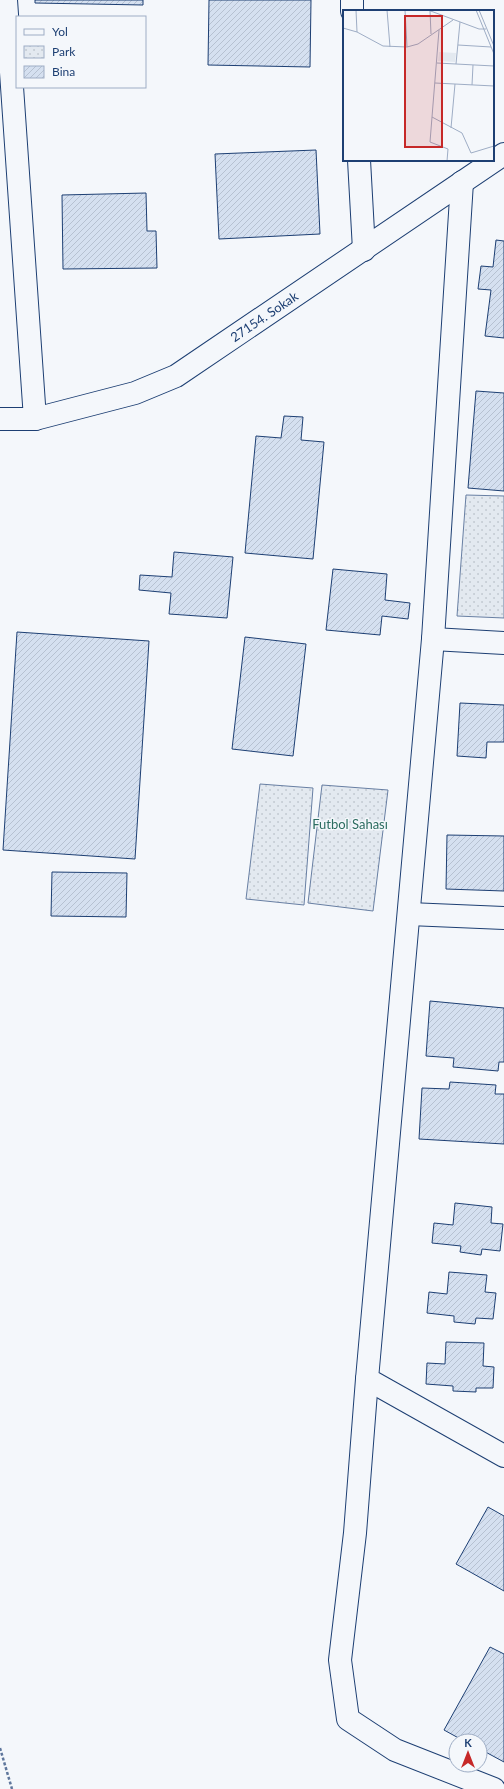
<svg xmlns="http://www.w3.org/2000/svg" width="504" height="1789" viewBox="0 0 504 1789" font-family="Lato,sans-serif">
<defs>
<pattern id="park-dots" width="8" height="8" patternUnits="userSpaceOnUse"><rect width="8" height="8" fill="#e3e9f0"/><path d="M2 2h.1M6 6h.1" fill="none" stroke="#c2c9d1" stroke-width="1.8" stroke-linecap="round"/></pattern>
<pattern id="building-hatch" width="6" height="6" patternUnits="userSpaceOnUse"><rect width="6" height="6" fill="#d5e0f0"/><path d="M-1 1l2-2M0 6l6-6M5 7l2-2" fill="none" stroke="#b6c1d1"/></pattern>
</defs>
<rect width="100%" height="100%" fill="#f4f7fb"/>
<!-- park -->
<path fill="url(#park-dots)" stroke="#687fa3" d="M466,495L504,496V618L457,616Z
M260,784L313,788L304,905L246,899Z
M322,785L388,790L373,911L308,903Z"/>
<!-- building -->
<path fill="url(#building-hatch)" stroke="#1d3f73" d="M35,0H143V5L35,3Z
M209,0H311L310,67L208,65Z
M316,150L320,234L219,239L215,154Z
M146,193L147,231H156L157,268L63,269L62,195Z
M496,240L504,241V338L485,336L491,290L478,289L481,266L493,267Z
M476,391L504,393V491L468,488Z
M284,416L303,417L301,440L324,442L313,559L245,553L256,436L281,438Z
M174,552L233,557L227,618L169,614L171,593L139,590L140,575L172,577Z
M333,569L387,574L385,600L410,603L408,619L382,616L380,635L326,630Z
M17,632L149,641L135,859L3,850Z
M245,637L306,644L293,756L232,749Z
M460,703L504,705V742H487L486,758L457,756Z
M447,835L504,836V891L446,889Z
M52,872L127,873L126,917L51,916Z
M430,1001L504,1008V1062H499L498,1071L453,1067L454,1058L426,1056Z
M450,1082L496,1085L495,1094H504V1144L419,1139L422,1088L449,1089Z
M455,1203L492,1207L491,1223L503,1224L500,1251L482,1249L481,1255L460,1252L461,1246L432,1243L434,1223L453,1225Z
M449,1272L487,1275L485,1292L496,1293L493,1319L476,1318L475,1324L454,1322V1316L427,1313L429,1292L447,1294Z
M446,1342L484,1343L483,1366L494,1367L493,1388H476V1392L453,1391V1386L426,1384L427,1363L445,1364Z
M488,1507L504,1516V1591L456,1564Z
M490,1647L504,1654V1762L480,1749V1741H464L444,1730Z"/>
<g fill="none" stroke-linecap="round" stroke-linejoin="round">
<defs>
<g id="minor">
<path d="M6,0L35,419"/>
<path d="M352,0V11"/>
<path d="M359,160L364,250"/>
<path d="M462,182L433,639L367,1379L504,1456"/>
<path id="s1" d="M0,419H35L135,393L176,376L504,154"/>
<path d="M433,639L504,643"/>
<path d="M409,914L504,918"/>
<path d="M367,1379L355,1533L340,1660L348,1719L395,1750L494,1789"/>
</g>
</defs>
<!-- minor casing -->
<use href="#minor" stroke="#1d3f73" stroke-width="24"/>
<!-- path -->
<path stroke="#5e769c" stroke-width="2.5" stroke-dasharray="3 2" stroke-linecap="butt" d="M0,1748L12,1789"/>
<!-- minor -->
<use href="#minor" stroke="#f4f7fb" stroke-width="22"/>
</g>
<g text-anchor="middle" stroke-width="3" stroke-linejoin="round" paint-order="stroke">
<!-- street labels -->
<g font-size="13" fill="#1d3f73" stroke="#f4f7fb">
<text dy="5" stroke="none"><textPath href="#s1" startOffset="289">27154. Sokak</textPath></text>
</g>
<!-- park labels -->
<g font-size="13" fill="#2c6c60" stroke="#f4f7fb">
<text x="350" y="829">Futbol Sahası</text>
</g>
</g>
<!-- overview -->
<g transform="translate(343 10)">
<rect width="151" height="151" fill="#f4f7fb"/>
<path d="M96,42L113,43L112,52L95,51Z" fill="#e3e9f0"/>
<path fill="none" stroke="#9eadc5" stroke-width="1" d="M13,0L14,22M44,0L47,37M62,0L64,37M85,0L136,19H143M133,0L151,44M136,0L151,36M87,1L88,24M0,18L14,22L40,36L64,37L75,34L110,10M96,20L89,107L119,123L128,143L151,136M115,35L148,37M94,53L151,56M113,54L117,12M92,73L151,76M129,75L130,55M89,107L87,132L105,139L104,151M108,118L112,74"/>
<path fill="#c62828" fill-opacity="0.15" stroke="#c62828" stroke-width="2" d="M62,6H99V137H62Z"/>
<rect width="151" height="151" fill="none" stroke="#1d3f73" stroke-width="2"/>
</g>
<!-- legend -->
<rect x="16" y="16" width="130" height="72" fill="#f4f7fb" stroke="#9eadc5"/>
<rect x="24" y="29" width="20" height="6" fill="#f4f7fb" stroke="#9eadc5"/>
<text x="52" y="36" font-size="12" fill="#1d3f73">Yol</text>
<rect x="24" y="46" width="20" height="12" fill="url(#park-dots)" stroke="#9eadc5"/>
<text x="52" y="56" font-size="12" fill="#1d3f73">Park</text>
<rect x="24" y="66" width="20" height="12" fill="url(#building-hatch)" stroke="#9eadc5"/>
<text x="52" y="76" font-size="12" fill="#1d3f73">Bina</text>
<!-- north arrow -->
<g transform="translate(468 1753)"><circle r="19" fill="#f4f7fb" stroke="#9eadc5"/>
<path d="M0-3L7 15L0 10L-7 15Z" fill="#c62828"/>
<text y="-6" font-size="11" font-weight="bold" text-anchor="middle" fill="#1d3f73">K</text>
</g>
</svg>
